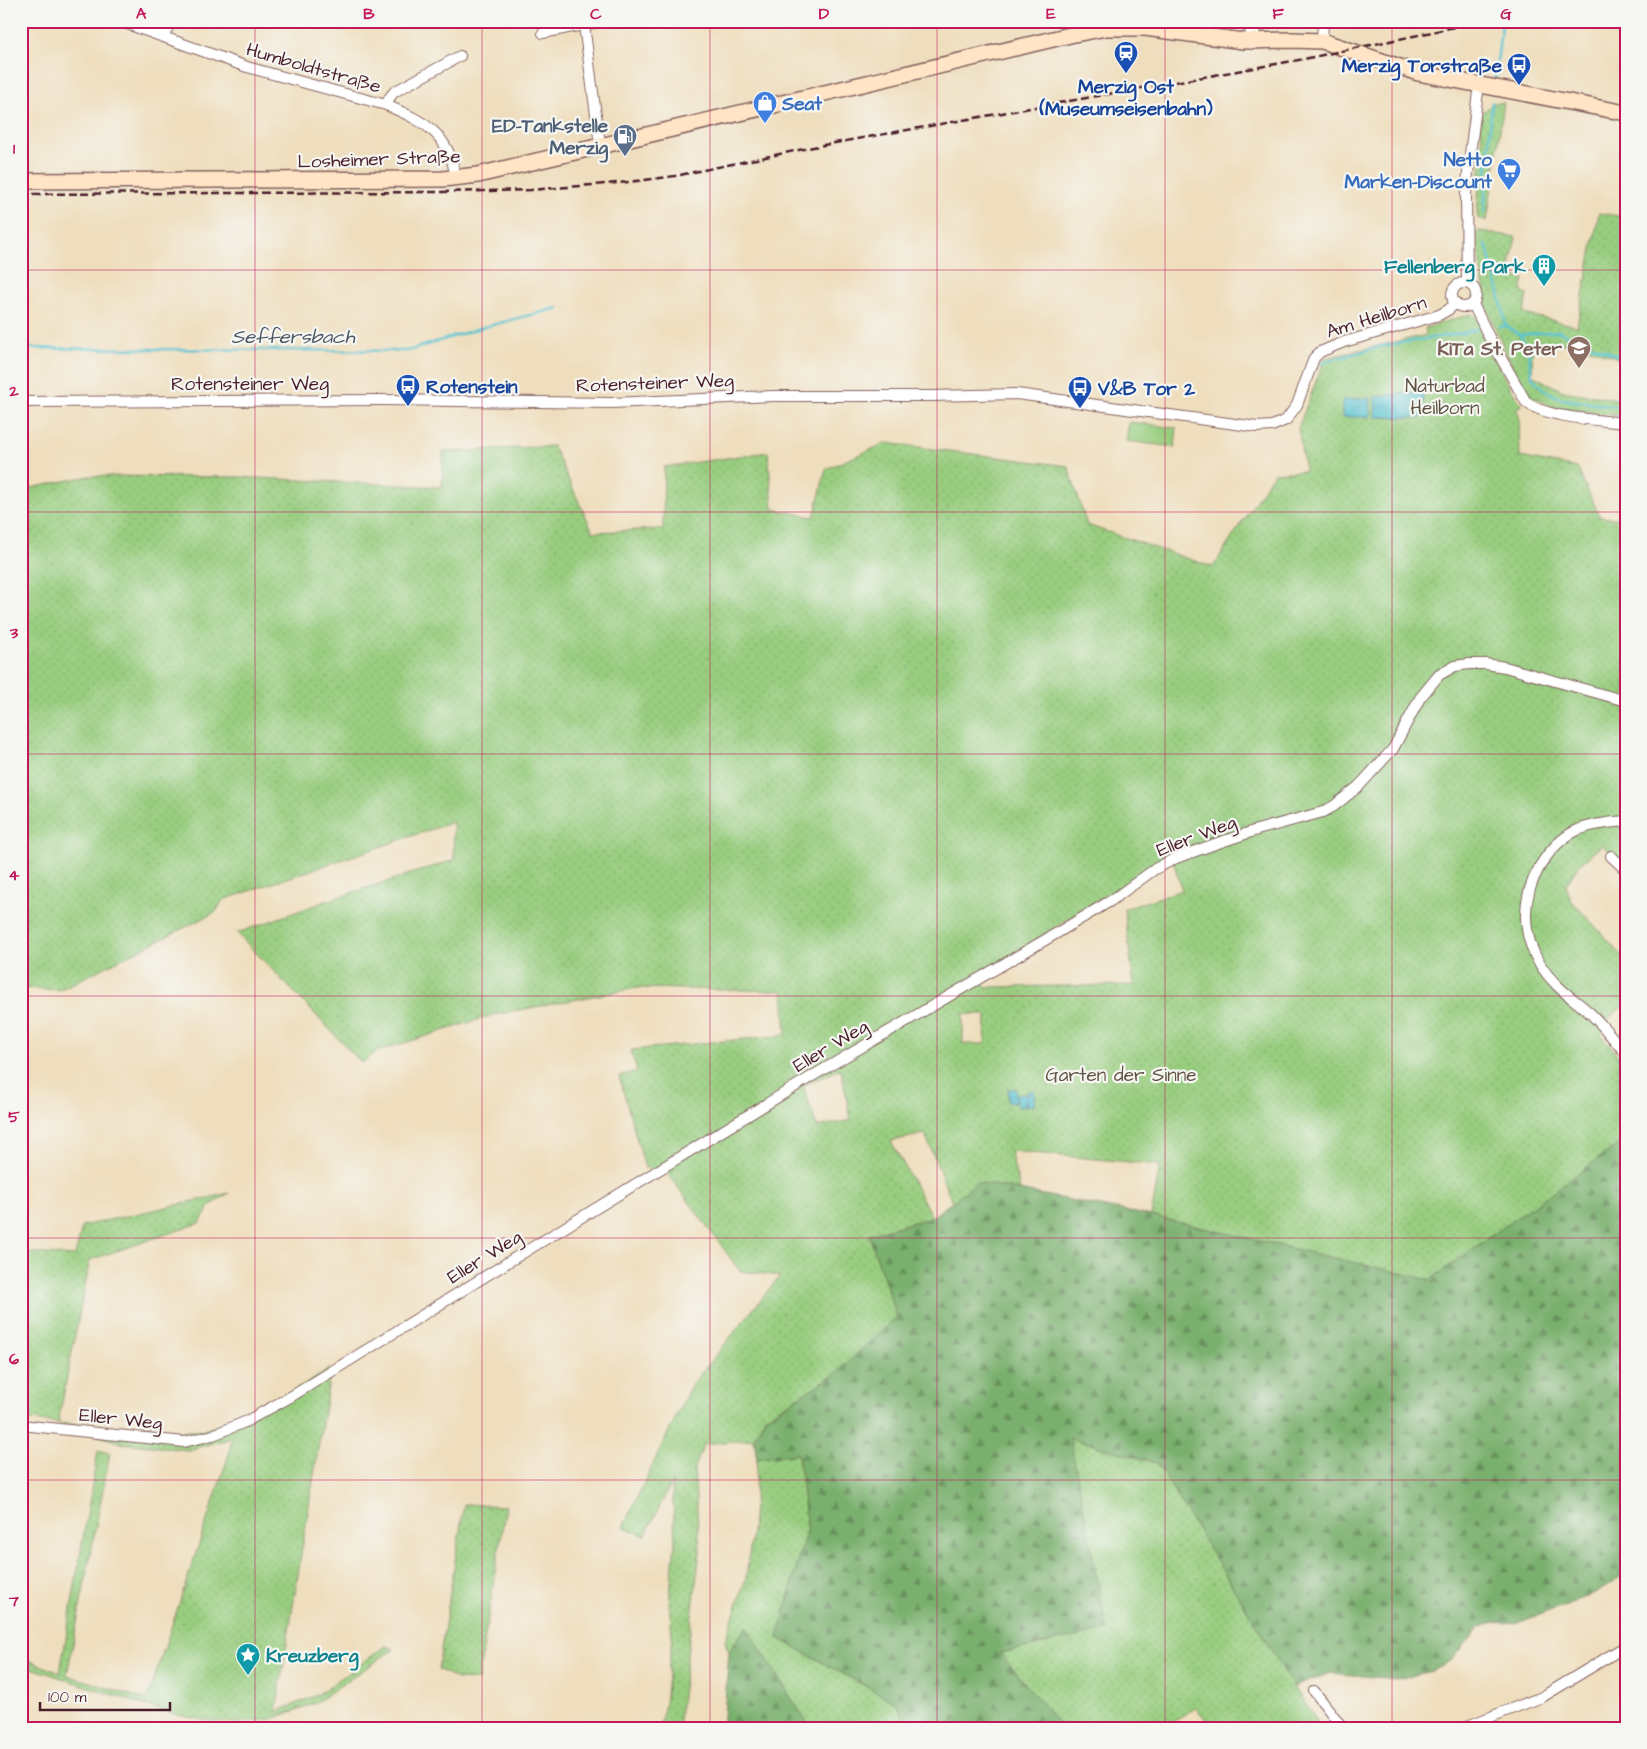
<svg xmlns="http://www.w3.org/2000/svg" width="1647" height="1749" viewBox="0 0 1647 1749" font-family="'Architects Daughter',sans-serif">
<defs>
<pattern id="green-dots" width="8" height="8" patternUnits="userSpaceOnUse" patternTransform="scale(1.25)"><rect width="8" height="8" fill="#98cd7f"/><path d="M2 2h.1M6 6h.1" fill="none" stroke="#84b06e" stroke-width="1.8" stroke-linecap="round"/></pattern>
<pattern id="forest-firs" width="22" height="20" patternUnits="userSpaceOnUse" patternTransform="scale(1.25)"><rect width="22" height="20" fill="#7ab06e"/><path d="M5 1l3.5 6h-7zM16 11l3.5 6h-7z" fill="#668f5b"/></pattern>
<pattern id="water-waves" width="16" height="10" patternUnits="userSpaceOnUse" patternTransform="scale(1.25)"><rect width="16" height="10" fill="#56c2d1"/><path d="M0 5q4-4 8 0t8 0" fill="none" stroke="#4ca6b4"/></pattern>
</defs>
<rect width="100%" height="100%" fill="#f6f6f2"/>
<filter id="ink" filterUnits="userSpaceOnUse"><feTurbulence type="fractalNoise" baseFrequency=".02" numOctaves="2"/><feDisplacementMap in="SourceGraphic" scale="10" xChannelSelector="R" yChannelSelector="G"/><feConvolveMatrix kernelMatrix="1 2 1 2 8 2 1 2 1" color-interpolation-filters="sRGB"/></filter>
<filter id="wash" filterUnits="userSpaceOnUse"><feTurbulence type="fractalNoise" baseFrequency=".0096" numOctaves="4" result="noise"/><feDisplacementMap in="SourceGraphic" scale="20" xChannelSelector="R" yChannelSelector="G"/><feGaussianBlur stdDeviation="1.12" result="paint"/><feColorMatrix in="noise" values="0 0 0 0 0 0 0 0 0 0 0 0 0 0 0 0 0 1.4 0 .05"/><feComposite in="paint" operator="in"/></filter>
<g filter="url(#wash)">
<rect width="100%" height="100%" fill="#efdebd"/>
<!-- green -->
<path fill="url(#green-dots)" stroke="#717655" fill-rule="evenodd" d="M1494,103H1504L1487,221L1478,218L1477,215L1482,140L1480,122L1483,112Z
M1599,213L1626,217V363L1615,357L1581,345L1533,341L1532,375L1563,391L1626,401V417L1552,407L1526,393L1520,383L1487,310L1476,234L1479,231L1516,237L1508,275L1524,279L1521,292L1527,294L1524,314L1577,326Z
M1471,314L1477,318C1490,347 1502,379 1522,405L1516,409L1519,414L1520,457L1577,468L1600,517L1626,519V864L1602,845L1579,865L1566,885L1571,900L1626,960V1004L1610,1017L1601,1035L1626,1065V1139L1430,1280L1151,1216L1160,1165L1010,1151L1020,1190L978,1182L952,1202L925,1134L891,1141L932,1217L869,1235L897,1316L833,1376L765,1417L754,1439L704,1444L694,1470L700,1551L678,1728H659L665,1704L672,1635L669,1604L675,1542L672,1482L645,1536L623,1527L690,1387L780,1276L740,1271L666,1171L645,1168L619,1076L637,1071L631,1050L786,1035L783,991L637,988L493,1015L376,1052L362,1063L237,933L329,900L454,860L453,822L223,900L216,912L59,990L21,988V490L89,476L238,477L442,487L443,452L553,446L593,532L663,529L664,467L768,452L773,509L814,517L826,469L886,443L1068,466L1087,525L1213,567L1274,473L1305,471L1298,428L1325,358L1426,335L1425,328ZM1173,861L1182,890L1124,909L1134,985L987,987L976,978L1103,897ZM963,1014H986L985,1044H963ZM841,1069L851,1120L817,1127L803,1085Z
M229,1193L211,1205L200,1223L90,1260L58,1423L170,1433L207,1429L247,1415L303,1386L331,1368L276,1712L317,1695L386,1646L394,1649L315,1703L272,1719L236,1723L202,1720L168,1713L22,1665L21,1684V1657L60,1673L98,1450L110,1453L67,1675L147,1700L229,1454L232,1438L188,1450L121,1443L58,1423L21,1419V1252L75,1256L82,1226Z
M1069,1438L1157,1463L1294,1687L1322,1728H1213L1196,1708L1160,1728H1062L1000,1653L1107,1630Z
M798,1454L807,1528L778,1638L896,1703L909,1728H810L746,1627L729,1652L725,1642L746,1578L752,1532L757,1459Z
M464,1504L506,1506L478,1680L457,1679L438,1669Z"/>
<!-- forest -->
<path fill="url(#forest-firs)" stroke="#62684c" d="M1626,1139V1573L1597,1593L1515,1624L1494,1622L1479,1628L1452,1660L1432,1671L1397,1679L1330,1673L1294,1687L1157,1463L1070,1438L1107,1630L1000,1653L1062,1728H909L896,1703L778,1638L807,1528L798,1454L757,1459L754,1439L765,1418L833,1376L897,1316L869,1235L932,1217L978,1182L1151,1216L1430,1280Z
M746,1626L810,1728H723L729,1652Z"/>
<!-- pitch -->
<path fill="#98cd7f" stroke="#717655" d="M1129,422L1177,428L1175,447L1126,441Z"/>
<!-- water -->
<path fill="url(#water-waves)" stroke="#50707e" d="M1424,391L1422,418L1375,417V397Z
M1370,398V417H1342V400Z
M1008,1089H1016V1098L1017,1097L1018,1094L1025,1095L1027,1098V1091H1035L1034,1106L1026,1105V1100H1025V1107H1017V1100H1015V1103L1008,1102Z"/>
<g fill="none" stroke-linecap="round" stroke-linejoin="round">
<!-- stream -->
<path stroke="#56c2d1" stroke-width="2.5" d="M1495,79L1502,21
M1484,212L1492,102
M1486,244L1500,297L1506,326
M1500,326H1506L1520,335L1528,349L1532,377L1543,389L1561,399L1626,408
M1520,335L1558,331L1626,359
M21,348L408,351L480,328L558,308
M1321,363L1382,346L1463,333L1477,329"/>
</g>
</g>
<g filter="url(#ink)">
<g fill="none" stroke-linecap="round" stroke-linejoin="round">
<defs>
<path id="minor" d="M119,21L247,67L386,105C425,122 449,133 456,178
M584,25L600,145
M543,33L602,21
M162,37L172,21
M1322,41L1323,21
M386,105L390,97L394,92L460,56
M1467,282L1466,195L1469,162L1479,84
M1452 295a12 12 0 1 1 24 0a12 12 0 1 1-24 0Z
M1473,304L1489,337L1526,402C1545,418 1600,420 1626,423
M21,402L382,400L611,403L773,396H931L1017,394L1257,427L1272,426L1286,420L1297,405L1314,358L1320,352L1344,342L1439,315L1448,310L1456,303
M1626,821C1585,824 1563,829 1540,866C1517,905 1523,949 1553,981C1565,995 1581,1004 1593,1016C1605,1028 1615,1041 1626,1053
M1611,856L1626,870
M21,1425L184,1442L213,1435L245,1422L292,1396L518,1256L814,1075L1057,933L1112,900L1155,869L1176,858L1215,844L1257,830L1323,812L1334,806L1359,786L1393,749L1420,698L1439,675L1455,666L1469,664H1486L1505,667L1626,701
M1314,1691L1343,1728
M1462,1728L1542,1697L1626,1646"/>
<path id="tertiary" d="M1252,21L1253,42"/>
<path id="secondary" d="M21,181L443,179L478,175L503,169L1070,35L1106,28H1145L1243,41L1292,40L1322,41L1418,73L1626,113"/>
</defs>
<!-- minor casing -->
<use href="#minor" stroke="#84625e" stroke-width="12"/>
<!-- tertiary casing -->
<use href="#tertiary" stroke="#84625e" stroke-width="16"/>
<!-- secondary casing -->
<use href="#secondary" stroke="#84625e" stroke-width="18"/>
<!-- minor -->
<use href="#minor" stroke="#fff" stroke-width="10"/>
<!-- tertiary -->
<use href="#tertiary" stroke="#fff" stroke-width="14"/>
<!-- secondary -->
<use href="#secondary" stroke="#ffe4c6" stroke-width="15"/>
<!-- rail -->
<path stroke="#4a1f2b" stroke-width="2.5" stroke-dasharray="8 4" stroke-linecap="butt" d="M21,194L442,192L531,190L629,182L675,176L818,146L1304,59C1362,46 1420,36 1478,21"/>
</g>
</g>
<!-- grid -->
<path fill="none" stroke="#c2185b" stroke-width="1" stroke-opacity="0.55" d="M255,21V1728M482,21V1728M710,21V1728M937,21V1728M1165,21V1728M1392,21V1728M21,270H1626M21,512H1626M21,754H1626M21,996H1626M21,1238H1626M21,1480H1626"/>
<!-- icons -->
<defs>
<symbol id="station-pin" viewBox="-11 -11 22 30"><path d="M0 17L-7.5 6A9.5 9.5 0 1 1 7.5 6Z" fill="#1a4fb4" stroke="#f6f6f2"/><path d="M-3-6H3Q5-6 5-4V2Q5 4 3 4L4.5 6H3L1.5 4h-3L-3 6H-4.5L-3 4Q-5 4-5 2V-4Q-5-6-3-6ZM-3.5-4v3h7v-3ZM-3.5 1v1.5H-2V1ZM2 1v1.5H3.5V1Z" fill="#fff"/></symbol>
<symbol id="bus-pin" viewBox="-11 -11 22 30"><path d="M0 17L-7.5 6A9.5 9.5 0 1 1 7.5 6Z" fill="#1a4fb4" stroke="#f6f6f2"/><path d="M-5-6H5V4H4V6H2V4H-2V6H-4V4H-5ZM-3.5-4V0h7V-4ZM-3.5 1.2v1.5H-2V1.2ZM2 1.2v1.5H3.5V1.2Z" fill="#fff"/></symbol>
<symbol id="shop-pin" viewBox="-11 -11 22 30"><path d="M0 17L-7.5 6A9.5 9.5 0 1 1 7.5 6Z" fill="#3f7fe0" stroke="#f6f6f2"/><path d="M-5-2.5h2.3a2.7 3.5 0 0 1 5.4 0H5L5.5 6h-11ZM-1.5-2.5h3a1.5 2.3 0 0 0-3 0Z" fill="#fff"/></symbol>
<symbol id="fuel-pin" viewBox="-11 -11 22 30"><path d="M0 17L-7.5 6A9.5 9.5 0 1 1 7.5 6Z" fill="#5c6f8a" stroke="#f6f6f2"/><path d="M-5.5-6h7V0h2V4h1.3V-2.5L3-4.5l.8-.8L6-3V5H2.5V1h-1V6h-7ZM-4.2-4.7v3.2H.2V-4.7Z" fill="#fff"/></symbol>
<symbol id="supermarket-pin" viewBox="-11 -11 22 30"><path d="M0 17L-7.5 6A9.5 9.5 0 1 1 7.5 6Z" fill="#3f7fe0" stroke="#f6f6f2"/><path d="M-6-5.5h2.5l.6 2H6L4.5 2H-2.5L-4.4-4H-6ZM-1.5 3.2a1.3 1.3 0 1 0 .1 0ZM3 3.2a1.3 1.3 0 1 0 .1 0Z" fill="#fff"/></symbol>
<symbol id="building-pin" viewBox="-11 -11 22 30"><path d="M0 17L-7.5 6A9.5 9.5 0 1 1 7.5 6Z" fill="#0f9aa8" stroke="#f6f6f2"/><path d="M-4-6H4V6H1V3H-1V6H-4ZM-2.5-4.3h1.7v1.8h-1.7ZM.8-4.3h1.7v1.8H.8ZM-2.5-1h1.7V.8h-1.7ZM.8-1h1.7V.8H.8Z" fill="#fff"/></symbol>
<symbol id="school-pin" viewBox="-11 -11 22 30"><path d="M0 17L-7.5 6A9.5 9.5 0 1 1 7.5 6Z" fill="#8d6e63" stroke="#f6f6f2"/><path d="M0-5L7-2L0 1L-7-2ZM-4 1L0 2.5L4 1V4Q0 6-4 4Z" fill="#fff"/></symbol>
<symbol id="sight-pin" viewBox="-11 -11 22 30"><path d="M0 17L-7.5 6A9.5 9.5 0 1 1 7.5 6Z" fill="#0f9aa8" stroke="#f6f6f2"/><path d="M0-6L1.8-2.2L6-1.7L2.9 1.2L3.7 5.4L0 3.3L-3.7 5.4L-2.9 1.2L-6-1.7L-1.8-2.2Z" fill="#fff"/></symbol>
</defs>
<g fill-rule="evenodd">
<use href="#station-pin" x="1112" y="39" width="28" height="38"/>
<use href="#bus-pin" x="1505" y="51" width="28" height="38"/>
<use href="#shop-pin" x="751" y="89" width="28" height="38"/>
<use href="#fuel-pin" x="611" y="122" width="28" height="38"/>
<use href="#supermarket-pin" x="1495" y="156" width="28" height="38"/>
<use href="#building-pin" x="1530" y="252" width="28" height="38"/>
<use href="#school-pin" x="1565" y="334" width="28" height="38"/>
<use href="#bus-pin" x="394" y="372" width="28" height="38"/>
<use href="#bus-pin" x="1066" y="374" width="28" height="38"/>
<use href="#sight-pin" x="234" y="1641" width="28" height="38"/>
</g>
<g text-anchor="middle" stroke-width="4.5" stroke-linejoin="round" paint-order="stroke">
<!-- transit labels -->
<g font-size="19" font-weight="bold" fill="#164399" stroke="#f6f6f2" text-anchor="start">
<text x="1502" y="72" text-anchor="end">Merzig Torstraße</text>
<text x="1126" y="93" text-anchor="middle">Merzig Ost<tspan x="1126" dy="22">(Museumseisenbahn)</tspan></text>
<text x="426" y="393">Rotenstein</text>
<text x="1098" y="395">V&amp;B Tor 2</text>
</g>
<!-- street labels -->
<g font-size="19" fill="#4a1f2b" stroke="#f6f6f2">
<text transform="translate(314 67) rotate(16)" y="7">Humboldtstraße</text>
<text transform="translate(379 158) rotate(-2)" y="7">Losheimer Straße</text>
<text transform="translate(1376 316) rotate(-17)" y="7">Am Heilborn</text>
<text transform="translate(655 382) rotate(-2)" y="7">Rotensteiner Weg</text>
<text x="250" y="390">Rotensteiner Weg</text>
<text transform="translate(1196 835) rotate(-21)" y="7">Eller Weg</text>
<text transform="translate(830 1045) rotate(-31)" y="7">Eller Weg</text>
<text transform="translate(484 1256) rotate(-32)" y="7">Eller Weg</text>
<text transform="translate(121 1418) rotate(6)" y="7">Eller Weg</text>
</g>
<!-- shop labels -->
<g font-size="19" font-weight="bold" fill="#366cbe" stroke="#f6f6f2" text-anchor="start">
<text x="782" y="110">Seat</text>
<text x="1492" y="166" text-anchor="end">Netto<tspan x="1492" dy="22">Marken-Discount</tspan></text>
</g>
<!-- service labels -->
<g font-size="19" font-weight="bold" fill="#4e5e75" stroke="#f6f6f2" text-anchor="end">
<text x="608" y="132">ED-Tankstelle<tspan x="608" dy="22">Merzig</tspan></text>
</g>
<!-- culture labels -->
<g font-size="19" font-weight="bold" fill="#0d838f" stroke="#f6f6f2" text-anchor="end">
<text x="1526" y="273">Fellenberg Park</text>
<text x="266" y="1662" text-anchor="start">Kreuzberg</text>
</g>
<!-- education labels -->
<g font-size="19" font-weight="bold" fill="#785e54" stroke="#f6f6f2" text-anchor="end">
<text x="1562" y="355">KiTa St. Peter</text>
</g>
<!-- park labels -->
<g font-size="19" fill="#615344" stroke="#f6f6f2">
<text x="1445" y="392">Naturbad<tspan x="1445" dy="22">Heilborn</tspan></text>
<text x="1121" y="1081">Garten der Sinne</text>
</g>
<!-- water labels -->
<g font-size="20" font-style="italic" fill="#4e5865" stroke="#f6f6f2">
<text x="293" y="343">Seffersbach</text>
</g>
</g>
<!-- margin -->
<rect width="1647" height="1749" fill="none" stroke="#f6f6f2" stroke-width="55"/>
<!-- scale -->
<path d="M40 1702v8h130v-8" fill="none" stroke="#4a1f2b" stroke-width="2.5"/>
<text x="48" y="1702" font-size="15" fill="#4a1f2b" stroke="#f6f6f2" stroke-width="4" paint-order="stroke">100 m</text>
<rect x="28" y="28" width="1592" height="1694" fill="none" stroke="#c2185b" stroke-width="2"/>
<g font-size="16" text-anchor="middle" font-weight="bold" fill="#c2185b">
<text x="141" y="19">A</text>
<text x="369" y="19">B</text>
<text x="596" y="19">C</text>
<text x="824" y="19">D</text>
<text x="1051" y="19">E</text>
<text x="1278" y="19">F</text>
<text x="1506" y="19">G</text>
<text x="14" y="154">1</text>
<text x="14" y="396">2</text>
<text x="14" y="638">3</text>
<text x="14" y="880">4</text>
<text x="14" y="1122">5</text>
<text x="14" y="1364">6</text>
<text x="14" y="1606">7</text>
</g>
</svg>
